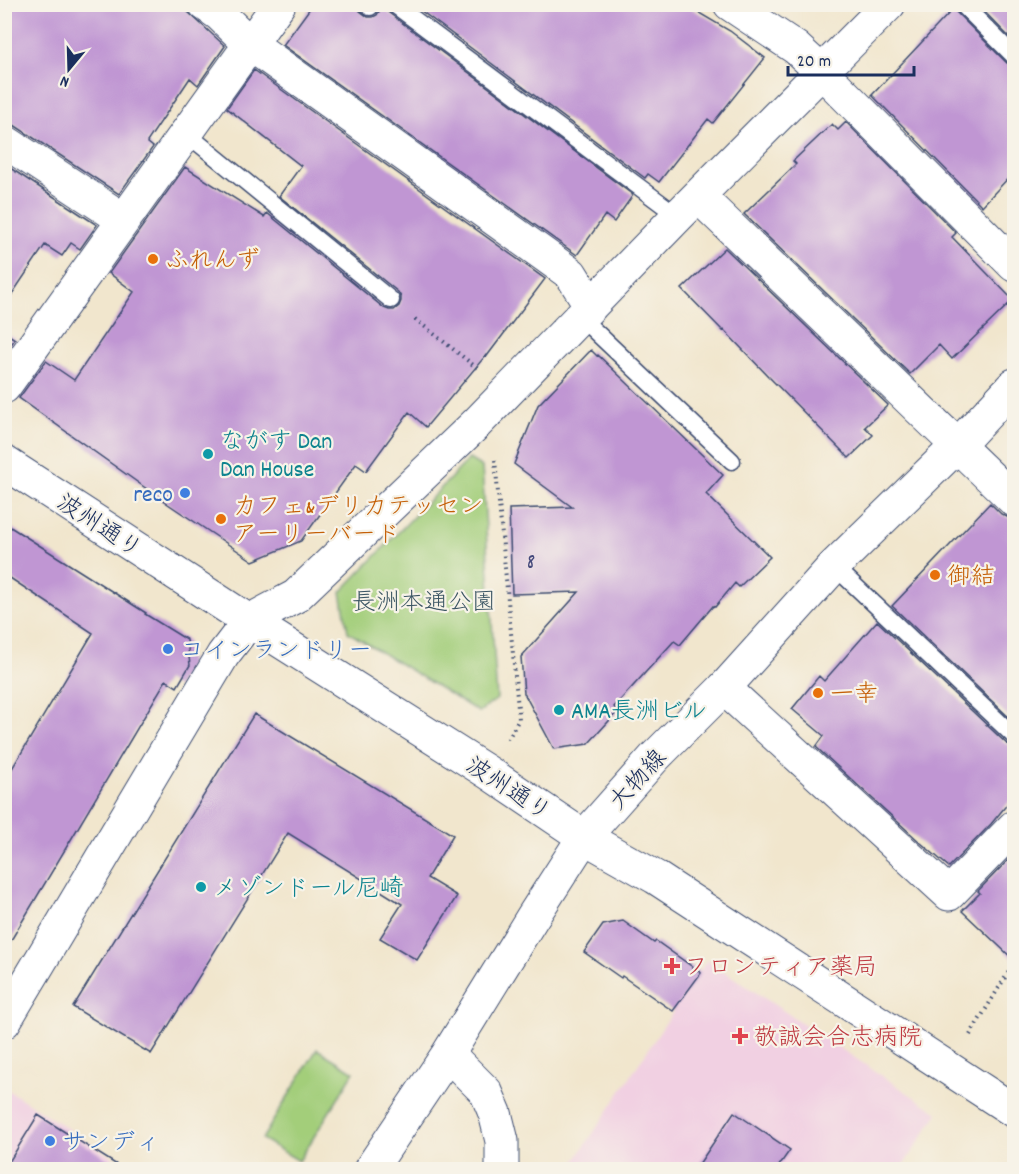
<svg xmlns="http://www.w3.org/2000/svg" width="1019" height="1174" viewBox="0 0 1019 1174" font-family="Dekko,'Klee One',sans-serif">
<rect width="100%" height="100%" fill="#f7f3e8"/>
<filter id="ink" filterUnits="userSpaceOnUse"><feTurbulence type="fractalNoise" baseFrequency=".0167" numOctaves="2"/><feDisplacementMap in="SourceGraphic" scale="12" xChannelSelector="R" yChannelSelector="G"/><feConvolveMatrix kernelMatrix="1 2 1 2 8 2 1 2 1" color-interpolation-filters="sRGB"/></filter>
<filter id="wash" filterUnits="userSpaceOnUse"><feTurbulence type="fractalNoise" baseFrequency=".008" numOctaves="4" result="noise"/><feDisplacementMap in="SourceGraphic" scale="24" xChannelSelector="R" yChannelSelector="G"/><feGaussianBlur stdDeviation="1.35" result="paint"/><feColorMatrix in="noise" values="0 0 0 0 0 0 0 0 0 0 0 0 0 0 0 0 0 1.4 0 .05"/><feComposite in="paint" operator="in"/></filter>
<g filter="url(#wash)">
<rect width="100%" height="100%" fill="#f1e6cd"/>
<!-- built -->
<path fill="#f1d0e2" d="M707,960L938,1113L901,1169L569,1170Z
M5,1088L130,1169H5Z"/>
<!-- green -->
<path fill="#a3ce7a" stroke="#5f7e6c" stroke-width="1.5" d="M469,459L482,467L497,699L479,712L348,632L341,592Z
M317,1049L354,1072L299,1161L262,1139Z"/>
<g id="blocks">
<!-- building -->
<path fill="#c096d3" d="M4,4H176L189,13L225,46L198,85L190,78L147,142L153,147L119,194L14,125L4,122Z
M313,4H357L360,11L368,17H373L377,15L380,10V4H385L386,10L389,13L633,195L614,222L605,215L577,255L283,45Z
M412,4H684L730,31L765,58L713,123L708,119L659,182L648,174L645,178Z
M977,4H1014V42Z
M953,9L1007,63L1014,66V172L982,206L872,95Z
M254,70L545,279L487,356L486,355L426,427L409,412L366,471L356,464L301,541L253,561L168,504L19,398L46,361L74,380L134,292L109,273L185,167L264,217L267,213L384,308L389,310H394L399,306L401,301V297L398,292L279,196L301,166L227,108Z
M846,122L956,233L952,237L1013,300L952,359L939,345L910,374L744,214L796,164L793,161L832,124L838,130Z
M4,164L97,225L80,249L71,243L62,256L45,245L4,306Z
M725,248L888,405L865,427L873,435L849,458L768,376L724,330L723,331L682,289Z
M4,332L15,339L4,354Z
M591,350L597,356L598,355L723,475L706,494L770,557L739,587L735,583L715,607L713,606L680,645L674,641L614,707L618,711L588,744L554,749L524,693L521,657L579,592L512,594L509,509L572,507L514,464L538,405Z
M990,503L1001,514L1009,518H1014V722L892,606Z
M4,523L146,613L145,614L187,640L190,665L177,687L166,680L4,952V782L93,633L4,574Z
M877,621L1007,744L1014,746V796L991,824L949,867L921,843L816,747L824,736L792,709L819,676L824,681Z
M254,714L453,835L427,878L457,896L417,960L380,938L402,904L288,833L151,1054L73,1007Z
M1014,856V960L962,911L980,893L978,891L1008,860L1009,862Z
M623,921L654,943L656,941L701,973L673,1011L622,976L621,978L584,952L603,925Z
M734,1112L790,1150L776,1170H695Z
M38,1115L125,1170H4Z"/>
</g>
</g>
<g filter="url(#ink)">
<use href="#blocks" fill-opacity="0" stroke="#3b4a6f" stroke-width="1.5"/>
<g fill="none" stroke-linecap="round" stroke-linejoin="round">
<defs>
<path id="service" d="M367,4L370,7
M962,4L1014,56
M395,5L678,216
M186,133L391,300
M580,317L732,461
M834,566L1014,736"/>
<path id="minor" d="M205,4L219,14L250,44L571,274L591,306
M730,4L796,48L822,72L1014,265
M4,141L124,220
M698,196L1014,500
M4,387L279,4
M724,688L949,894L1014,827
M4,1022L223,655L249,621L296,596L476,424L678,216L889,4"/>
<path id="tertiary" d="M4,462L249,621L489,773L584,837L655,877L1014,1111
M448,1054L486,1092L495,1113L502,1141V1170
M370,1170L448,1054L532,918L584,837L655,757L724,688L834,566L958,445L1014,385"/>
</defs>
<!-- service casing -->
<use href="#service" stroke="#3b4a6f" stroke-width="19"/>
<!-- minor casing -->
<use href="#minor" stroke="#3b4a6f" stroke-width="35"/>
<!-- tertiary casing -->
<use href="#tertiary" stroke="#3b4a6f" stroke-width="35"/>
<!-- path -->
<path stroke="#3b4a6f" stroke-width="4" stroke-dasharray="1.5 4.5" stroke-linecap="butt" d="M4,303L14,309
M415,319L477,368
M495,460L519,719L508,739
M970,1035L1011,968L1014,965"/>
<!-- service -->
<use href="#service" stroke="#fff" stroke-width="16"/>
<!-- minor -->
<use href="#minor" stroke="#fff" stroke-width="33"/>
<!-- tertiary -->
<use href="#tertiary" stroke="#fff" stroke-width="33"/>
</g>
</g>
<!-- markers -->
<g fill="#e8710a" stroke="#f7f3e8" stroke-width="2">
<circle cx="153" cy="259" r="6"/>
<circle cx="221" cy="519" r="6"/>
<circle cx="935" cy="575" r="6"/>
<circle cx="818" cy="693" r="6"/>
</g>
<g fill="#0f9aa8" stroke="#f7f3e8" stroke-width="2">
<circle cx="208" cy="454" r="6"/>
<circle cx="559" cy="710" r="6"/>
<circle cx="201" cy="887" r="6"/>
</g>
<g fill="#3f7fe0" stroke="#f7f3e8" stroke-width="2">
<circle cx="185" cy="493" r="6"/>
<circle cx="168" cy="649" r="6"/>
<circle cx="50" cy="1141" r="6"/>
</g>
<g fill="#e0444e" stroke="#f7f3e8" stroke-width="2">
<path d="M669 957h6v6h6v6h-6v6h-6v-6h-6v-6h6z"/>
<path d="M737 1027h6v6h6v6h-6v6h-6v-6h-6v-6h6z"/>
</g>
<g text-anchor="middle" stroke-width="4.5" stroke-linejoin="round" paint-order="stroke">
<!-- number labels -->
<g font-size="21" fill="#44497b">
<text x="531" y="568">8</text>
</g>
<!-- food labels -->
<g font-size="24" fill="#c56008" stroke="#f7f3e8" text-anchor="start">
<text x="165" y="267">ふれんず</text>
<text x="233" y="513">カフェ&amp;デリカテッセン<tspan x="233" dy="28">アーリーバード</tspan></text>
<text x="947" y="583">御結</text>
<text x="830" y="701">一幸</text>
</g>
<!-- culture labels -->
<g font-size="24" fill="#0d838f" stroke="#f7f3e8" text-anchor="start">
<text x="220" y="448">ながす Dan<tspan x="220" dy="28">Dan House</tspan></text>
<text x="571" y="718">AMA長洲ビル</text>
<text x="213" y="895">メゾンドール尼崎</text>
</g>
<!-- shop labels -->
<g font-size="24" fill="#366cbe" stroke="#f7f3e8" text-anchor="start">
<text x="173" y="501" text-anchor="end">reco</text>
<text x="180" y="657">コインランドリー</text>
<text x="62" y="1149">サンディ</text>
</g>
<!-- street labels -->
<g font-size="24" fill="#1b2f5e" stroke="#f7f3e8">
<text transform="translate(100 525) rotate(33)" y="8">波州通り</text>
<text transform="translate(637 779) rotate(-48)" y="8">大物線</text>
<text transform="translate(509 788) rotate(33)" y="8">波州通り</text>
</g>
<!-- park labels -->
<g font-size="24" fill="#3d5765" stroke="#f7f3e8">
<text x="424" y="609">長洲本通公園</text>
</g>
<!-- health labels -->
<g font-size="24" fill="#be3a42" stroke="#f7f3e8" text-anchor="start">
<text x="684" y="974">フロンティア薬局</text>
<text x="754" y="1044">敬誠会合志病院</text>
</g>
</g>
<!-- margin -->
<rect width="1019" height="1174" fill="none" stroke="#f7f3e8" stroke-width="24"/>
<!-- north arrow -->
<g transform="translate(69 69) rotate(199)" stroke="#f7f3e8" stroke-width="4.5" paint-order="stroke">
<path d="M0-4.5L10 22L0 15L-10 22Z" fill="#1b2f5e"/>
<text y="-9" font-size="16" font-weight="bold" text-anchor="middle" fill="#1b2f5e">N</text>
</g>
<!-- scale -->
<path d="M788 66v9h126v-9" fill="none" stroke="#1b2f5e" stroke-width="3"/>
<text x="797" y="66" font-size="18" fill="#1b2f5e" stroke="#f7f3e8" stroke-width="4.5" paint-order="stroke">20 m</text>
</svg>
